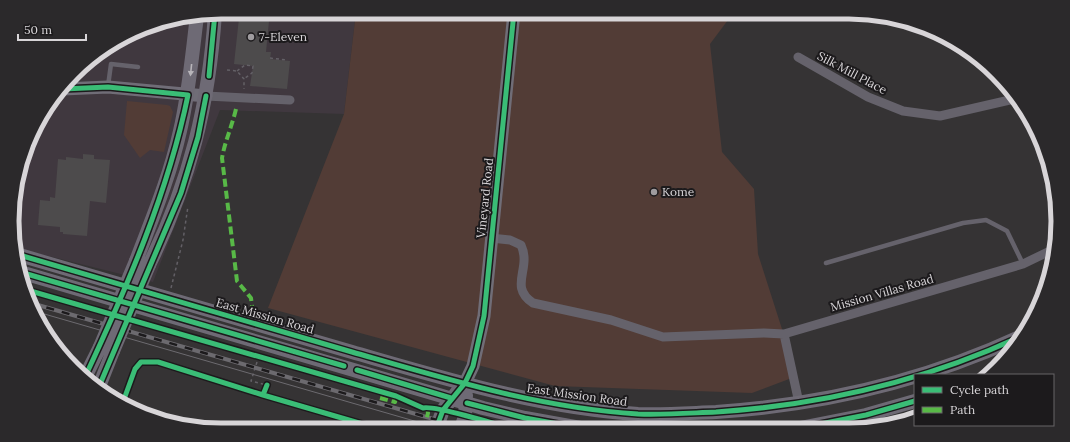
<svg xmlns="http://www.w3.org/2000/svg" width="1070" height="442" viewBox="0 0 1070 442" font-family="Lora,serif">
<rect width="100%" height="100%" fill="#353334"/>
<!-- built -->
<path fill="#40383f" d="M221,12H356L344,114L220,110L153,282L16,248L14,194L40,117L83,64L154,23Z"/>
<!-- green -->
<path fill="#523c36" d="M356,12H734L710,44L722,152L754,189L758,254L797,376L752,393L555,386L268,308L344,114Z
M127,101L167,105L170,106L173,112L164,152L150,150L140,158L124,135Z"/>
<!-- building -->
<path fill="#4d4b4c" d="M239,18L269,21L266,52H271L270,59L290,61L287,89L250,86L253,66L234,64Z
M83,154L94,155V159L110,160L106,203L90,201L87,236L63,234V232H60V227L38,225L40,200L50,201V197L55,198L58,159L66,160V157L83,159Z"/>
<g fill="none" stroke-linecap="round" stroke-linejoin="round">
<!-- path -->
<path stroke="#636066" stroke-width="1.5" stroke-dasharray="3 3" stroke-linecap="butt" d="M270,58L286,60
M227,70L237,71L244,79V89
M237,71L245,65L253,66L252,73L244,79
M171,288L183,240L188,206
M257,362L251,381L267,385"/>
<!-- lane -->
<path stroke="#65626b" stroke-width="4.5" d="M108,86L111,64L138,67
M1046,253L1050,261
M826,263L963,223L986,220L1007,231L1023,264"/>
<!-- street -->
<path stroke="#65626b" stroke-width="9" d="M798,57L868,97L903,111L940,116L1014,99
M206,96L290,100
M491,238L510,240L521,245C532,269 508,286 533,303L611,320L663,337L764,333L784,334
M799,403L784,334L1023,264L1052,250"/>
<!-- secondary -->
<path stroke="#706d77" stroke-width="13" d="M63,89L108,87L206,96
M465,383L473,366L484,316L514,12"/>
<!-- primary -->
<path stroke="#6e6a75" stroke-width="14" d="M16,254C128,287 240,320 352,352C446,379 540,408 638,414C664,415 690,413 716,412C822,405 928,380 1024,335
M136,261C152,219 170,176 180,131C189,93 192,55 197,16
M149,265C190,181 209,105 215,13
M20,272L483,408L525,418L586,429
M85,377L100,347
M98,389L113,351
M800,428L866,415L915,401
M436,429L443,410L457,392
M461,429L465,416L466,395
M523,429H536"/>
<!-- tram -->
<path stroke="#6c6a6f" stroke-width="1" d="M34,311L442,429"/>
<defs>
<path id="rail" d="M31,303L468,429"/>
</defs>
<!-- rail casing -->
<use href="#rail" stroke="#6c6a6f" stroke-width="4"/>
<!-- rail -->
<use href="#rail" stroke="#1c1a1c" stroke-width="2.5" stroke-dasharray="8" stroke-linecap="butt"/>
<!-- primary-bridge -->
<path stroke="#6e6a75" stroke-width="14" d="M100,347L136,261
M113,351L149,265"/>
<!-- quiet -->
<path stroke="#58b947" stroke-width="4" stroke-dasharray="8 4" stroke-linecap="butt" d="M236,109C232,126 225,141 222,158L237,281L251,298L253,314
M380,398L395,402L396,397
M424,429L428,413L427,407"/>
<defs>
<path id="cycleway" d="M209,76L215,13
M63,89L108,87L188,95C168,193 127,287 85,377
M16,254C128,287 240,320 352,352C446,379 540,408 638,414C664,415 690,413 716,412C822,405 928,380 1024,335
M20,272L344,366
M27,290L396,396L423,408C433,405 497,424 510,429
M357,370L451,398
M267,385L263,395L383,430
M98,389L181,193L198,137L206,96
M123,402L135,369L141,362H158L263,395
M467,403L525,418L586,429
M800,428L866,415L915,401
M436,429L443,410L465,383L473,366L484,316L514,12"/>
</defs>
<!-- cycleway casing -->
<use href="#cycleway" stroke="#1c1a1c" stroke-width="8"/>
<!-- cycleway -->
<use href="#cycleway" stroke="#3abd76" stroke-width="5"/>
</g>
<!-- one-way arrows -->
<defs><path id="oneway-solid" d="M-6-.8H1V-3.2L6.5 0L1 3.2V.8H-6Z"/></defs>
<use fill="#b8b5ba" href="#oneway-solid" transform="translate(191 70) rotate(96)"/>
<!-- markers -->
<g fill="#9f9c9f" stroke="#1c1a1c" stroke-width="1.5">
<circle cx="251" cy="37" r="4"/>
<circle cx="654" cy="192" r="4"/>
</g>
<g text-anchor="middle" stroke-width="4" stroke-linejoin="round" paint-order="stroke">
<!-- poi labels -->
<g font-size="12" fill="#d8d5d8" stroke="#1c1a1c" text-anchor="start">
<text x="259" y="41">7-Eleven</text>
<text x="662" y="196">Kome</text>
</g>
<!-- street labels -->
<g font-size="12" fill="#d8d5d8" stroke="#1c1a1c">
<text transform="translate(852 73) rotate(28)" y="4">Silk Mill Place</text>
<text transform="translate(485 198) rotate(-84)" y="4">Vineyard Road</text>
<text transform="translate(882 293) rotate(-16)" y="4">Mission Villas Road</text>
<text transform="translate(265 316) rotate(16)" y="4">East Mission Road</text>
<text transform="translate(577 395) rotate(8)" y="4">East Mission Road</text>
</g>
</g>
<!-- crop -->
<path d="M0 0H1070V442H0ZM221 19H849A202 202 0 0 1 1051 221V221A202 202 0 0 1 849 423H221A202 202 0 0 1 19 221V221A202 202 0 0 1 221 19Z" fill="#2b292b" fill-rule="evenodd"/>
<path fill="none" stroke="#d8d5d8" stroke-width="5" d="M221 19H849A202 202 0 0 1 1051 221V221A202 202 0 0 1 849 423H221A202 202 0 0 1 19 221V221A202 202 0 0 1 221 19Z"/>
<!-- legend -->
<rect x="914" y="374" width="140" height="52" fill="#1c1a1c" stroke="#676567"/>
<rect x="922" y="387" width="20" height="6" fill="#3abd76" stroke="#676567"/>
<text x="950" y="394" font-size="12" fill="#d8d5d8">Cycle path</text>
<rect x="922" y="407" width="20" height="6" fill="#58b947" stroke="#676567"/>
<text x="950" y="414" font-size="12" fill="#d8d5d8">Path</text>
<!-- scale -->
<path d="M18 34v6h68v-6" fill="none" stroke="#d8d5d8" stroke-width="2"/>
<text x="24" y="34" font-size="12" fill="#d8d5d8" stroke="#1c1a1c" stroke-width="3" paint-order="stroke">50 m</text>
</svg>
